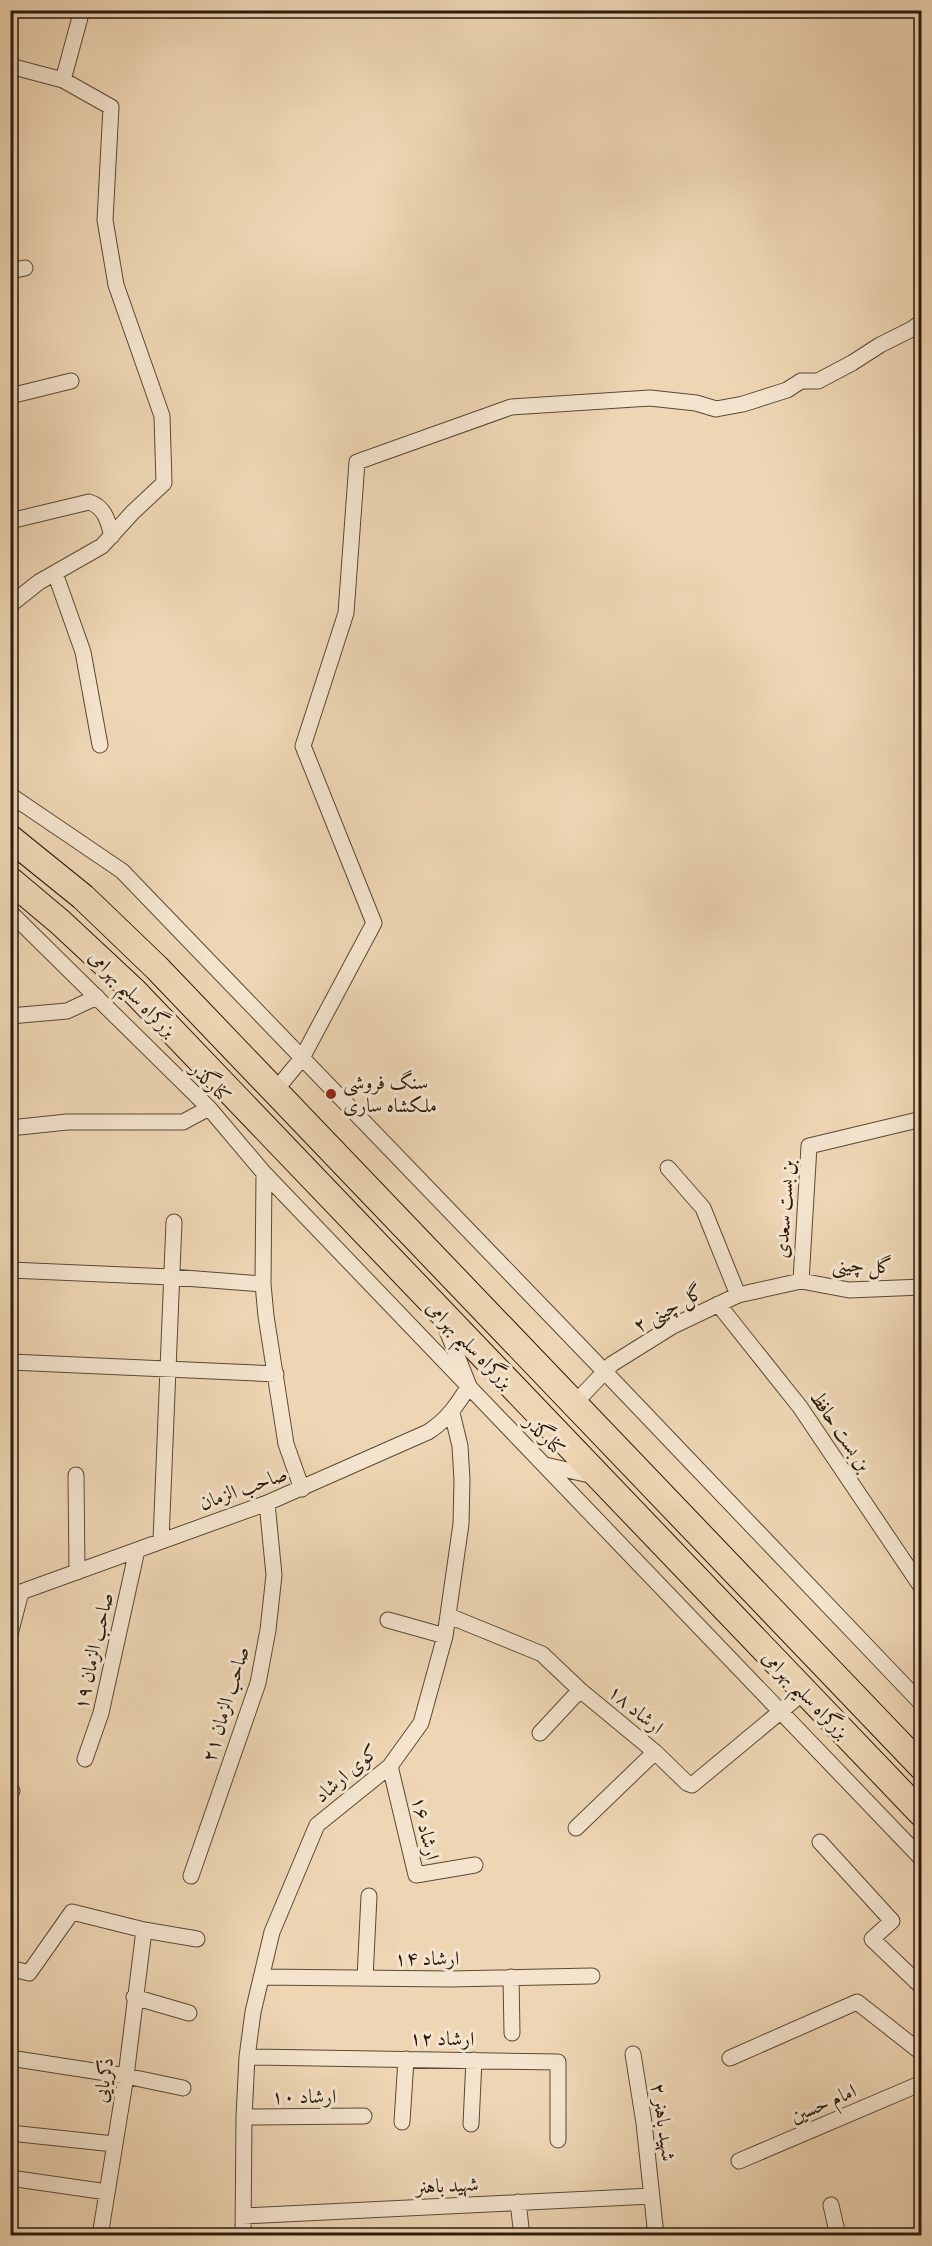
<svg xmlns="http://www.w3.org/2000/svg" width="932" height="2246" viewBox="0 0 932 2246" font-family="'IM FELL Double Pica',Amiri,serif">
<rect width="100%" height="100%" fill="#eed6b4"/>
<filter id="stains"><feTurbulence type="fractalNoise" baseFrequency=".00333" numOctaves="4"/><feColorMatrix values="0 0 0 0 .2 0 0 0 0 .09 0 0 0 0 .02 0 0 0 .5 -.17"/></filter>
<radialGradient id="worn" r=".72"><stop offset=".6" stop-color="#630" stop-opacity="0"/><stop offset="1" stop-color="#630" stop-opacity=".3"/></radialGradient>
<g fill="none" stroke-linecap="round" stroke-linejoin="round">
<defs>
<path id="minor" d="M10,16L12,10
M10,66L63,80L111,107L105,220L116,285L162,416L164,483L133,512L102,546L39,582L10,605
M63,80L82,10
M10,271L25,268
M10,396L71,381
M10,521L89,502C105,507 108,521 112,536
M55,573L83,652L100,745
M10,795L122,871L605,1372L922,1704
M10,912L209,1108L264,1173L922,1859
M10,1016L67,1011L97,997
M275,1091L302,1058L374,923L303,746L346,613L357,462L511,407L650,398L696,403L716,409L743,404L787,390L801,381H818L852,363L880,345L912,329L922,322
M10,1128L67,1122H183L209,1108
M668,1168L703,1208L738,1295
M264,1173L263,1284L266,1316L286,1444L302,1489
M10,1270L171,1277L263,1284
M801,1281L809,1146L922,1119
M718,1304L800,1407L922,1588
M10,1362L276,1374
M573,1405L612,1364L673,1326L738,1295L801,1281L849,1290L922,1287
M545,1465L594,1476
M76,1475L77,1572
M161,1540L174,1222
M10,1594L21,1592L267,1503L428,1432C447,1420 457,1405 469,1386L444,1323
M449,1616L542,1654L580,1690L655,1752L687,1783L692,1785L804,1692
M388,1620L445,1636
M10,1634L21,1592
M540,1733L580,1690
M85,1759L101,1713L137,1550
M390,1766L416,1875L475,1865
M10,1791H12
M576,1828L655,1752
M820,1842L892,1921L872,1939L922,1987
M191,1876L258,1683L268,1630L274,1575L267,1503
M10,1968L29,1973L72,1912L144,1930L197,1939
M261,1977L450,1979L592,1976
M511,1977L512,2033
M365,1978L369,1896
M134,1997L189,2013
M633,2054L644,2123L656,2236
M247,2057L558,2062V2140
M10,2058L126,2076L183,2088
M730,2058L857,2002L922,2053
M244,2117L364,2116
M402,2122L406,2059
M471,2124L474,2060
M10,2133L114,2144
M739,2161L922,2083
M10,2178L107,2192
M518,2202L522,2236
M831,2205L838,2236
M243,2216L652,2196
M100,2236L126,2076L144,1930
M243,2236L244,2117L247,2057L253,2012L272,1932L317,1825L390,1766L421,1723L445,1636L461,1524L462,1480L460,1446L452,1413"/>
<path id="trunk" d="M10,838L83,897L157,968L922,1767
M10,880L60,922L134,991L922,1814"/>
</defs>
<!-- minor casing -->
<use href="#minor" stroke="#5a4935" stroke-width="17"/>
<!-- trunk casing -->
<use href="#trunk" stroke="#291a0b" stroke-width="28"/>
<!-- minor -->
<use href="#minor" stroke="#f4e4ce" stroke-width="15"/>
<!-- trunk -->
<use href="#trunk" stroke="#eed6b4" stroke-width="26"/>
</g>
<!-- markers -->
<circle fill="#8f2418" stroke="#f4e4ce" stroke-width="2" cx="331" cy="1094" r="6"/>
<g text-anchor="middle" stroke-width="6" stroke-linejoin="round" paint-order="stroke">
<!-- street labels -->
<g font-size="20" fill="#291a0b" stroke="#f4e4ce">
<text transform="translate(133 993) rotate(45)" y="7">بزرگراه سلیم بهرامی</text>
<text transform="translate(211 1082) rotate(46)" y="7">کنارگذر</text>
<text transform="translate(784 1209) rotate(-86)" y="7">بن بست سعدی</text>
<text transform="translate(862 1265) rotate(2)" y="7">گل چینی</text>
<text transform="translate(668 1308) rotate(-29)" y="7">گل چینی ۲</text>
<text transform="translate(470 1344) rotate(46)" y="7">بزرگراه سلیم بهرامی</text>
<text transform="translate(841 1431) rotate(56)" y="7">بن بست حافظ</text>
<text transform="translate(545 1435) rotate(46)" y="7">کنارگذر</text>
<text transform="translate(243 1488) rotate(-20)" y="7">صاحب الزمان</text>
<text transform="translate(93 1651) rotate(-77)" y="7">صاحب الزمان ۱۹</text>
<text transform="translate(806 1694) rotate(46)" y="7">بزرگراه سلیم بهرامی</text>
<text transform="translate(225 1704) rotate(-73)" y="7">صاحب الزمان ۲۱</text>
<text transform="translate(636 1709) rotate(40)" y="7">ارشاد ۱۸</text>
<text transform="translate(346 1773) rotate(-41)" y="7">کوی ارشاد</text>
<text transform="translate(426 1828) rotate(77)" y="7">ارشاد ۱۶</text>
<text x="427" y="1965">ارشاد ۱۴</text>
<text transform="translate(442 2038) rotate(1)" y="7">ارشاد ۱۲</text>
<text transform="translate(103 2080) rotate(-81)" y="7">ذکریایی</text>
<text x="304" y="2103">ارشاد ۱۰</text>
<text transform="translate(823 2103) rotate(-23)" y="7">امام حسین</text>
<text transform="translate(664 2122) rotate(82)" y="7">شهید باهنر ۲</text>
<text transform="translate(447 2185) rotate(-3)" y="7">شهید باهنر</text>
</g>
<!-- poi labels -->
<g font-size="20" fill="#291a0b" stroke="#f4e4ce" text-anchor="start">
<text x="343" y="1089">سنگ فروشی<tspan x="343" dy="23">ملکشاه ساری</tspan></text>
</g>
</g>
<!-- margin -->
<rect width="932" height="2246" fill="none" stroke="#eed6b4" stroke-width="36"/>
<rect x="12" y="12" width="908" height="2222" fill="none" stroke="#291a0b" stroke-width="3"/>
<rect x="18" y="18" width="896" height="2210" fill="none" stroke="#291a0b" stroke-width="1.5"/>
<rect width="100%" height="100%" filter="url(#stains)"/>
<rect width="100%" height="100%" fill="url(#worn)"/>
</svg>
